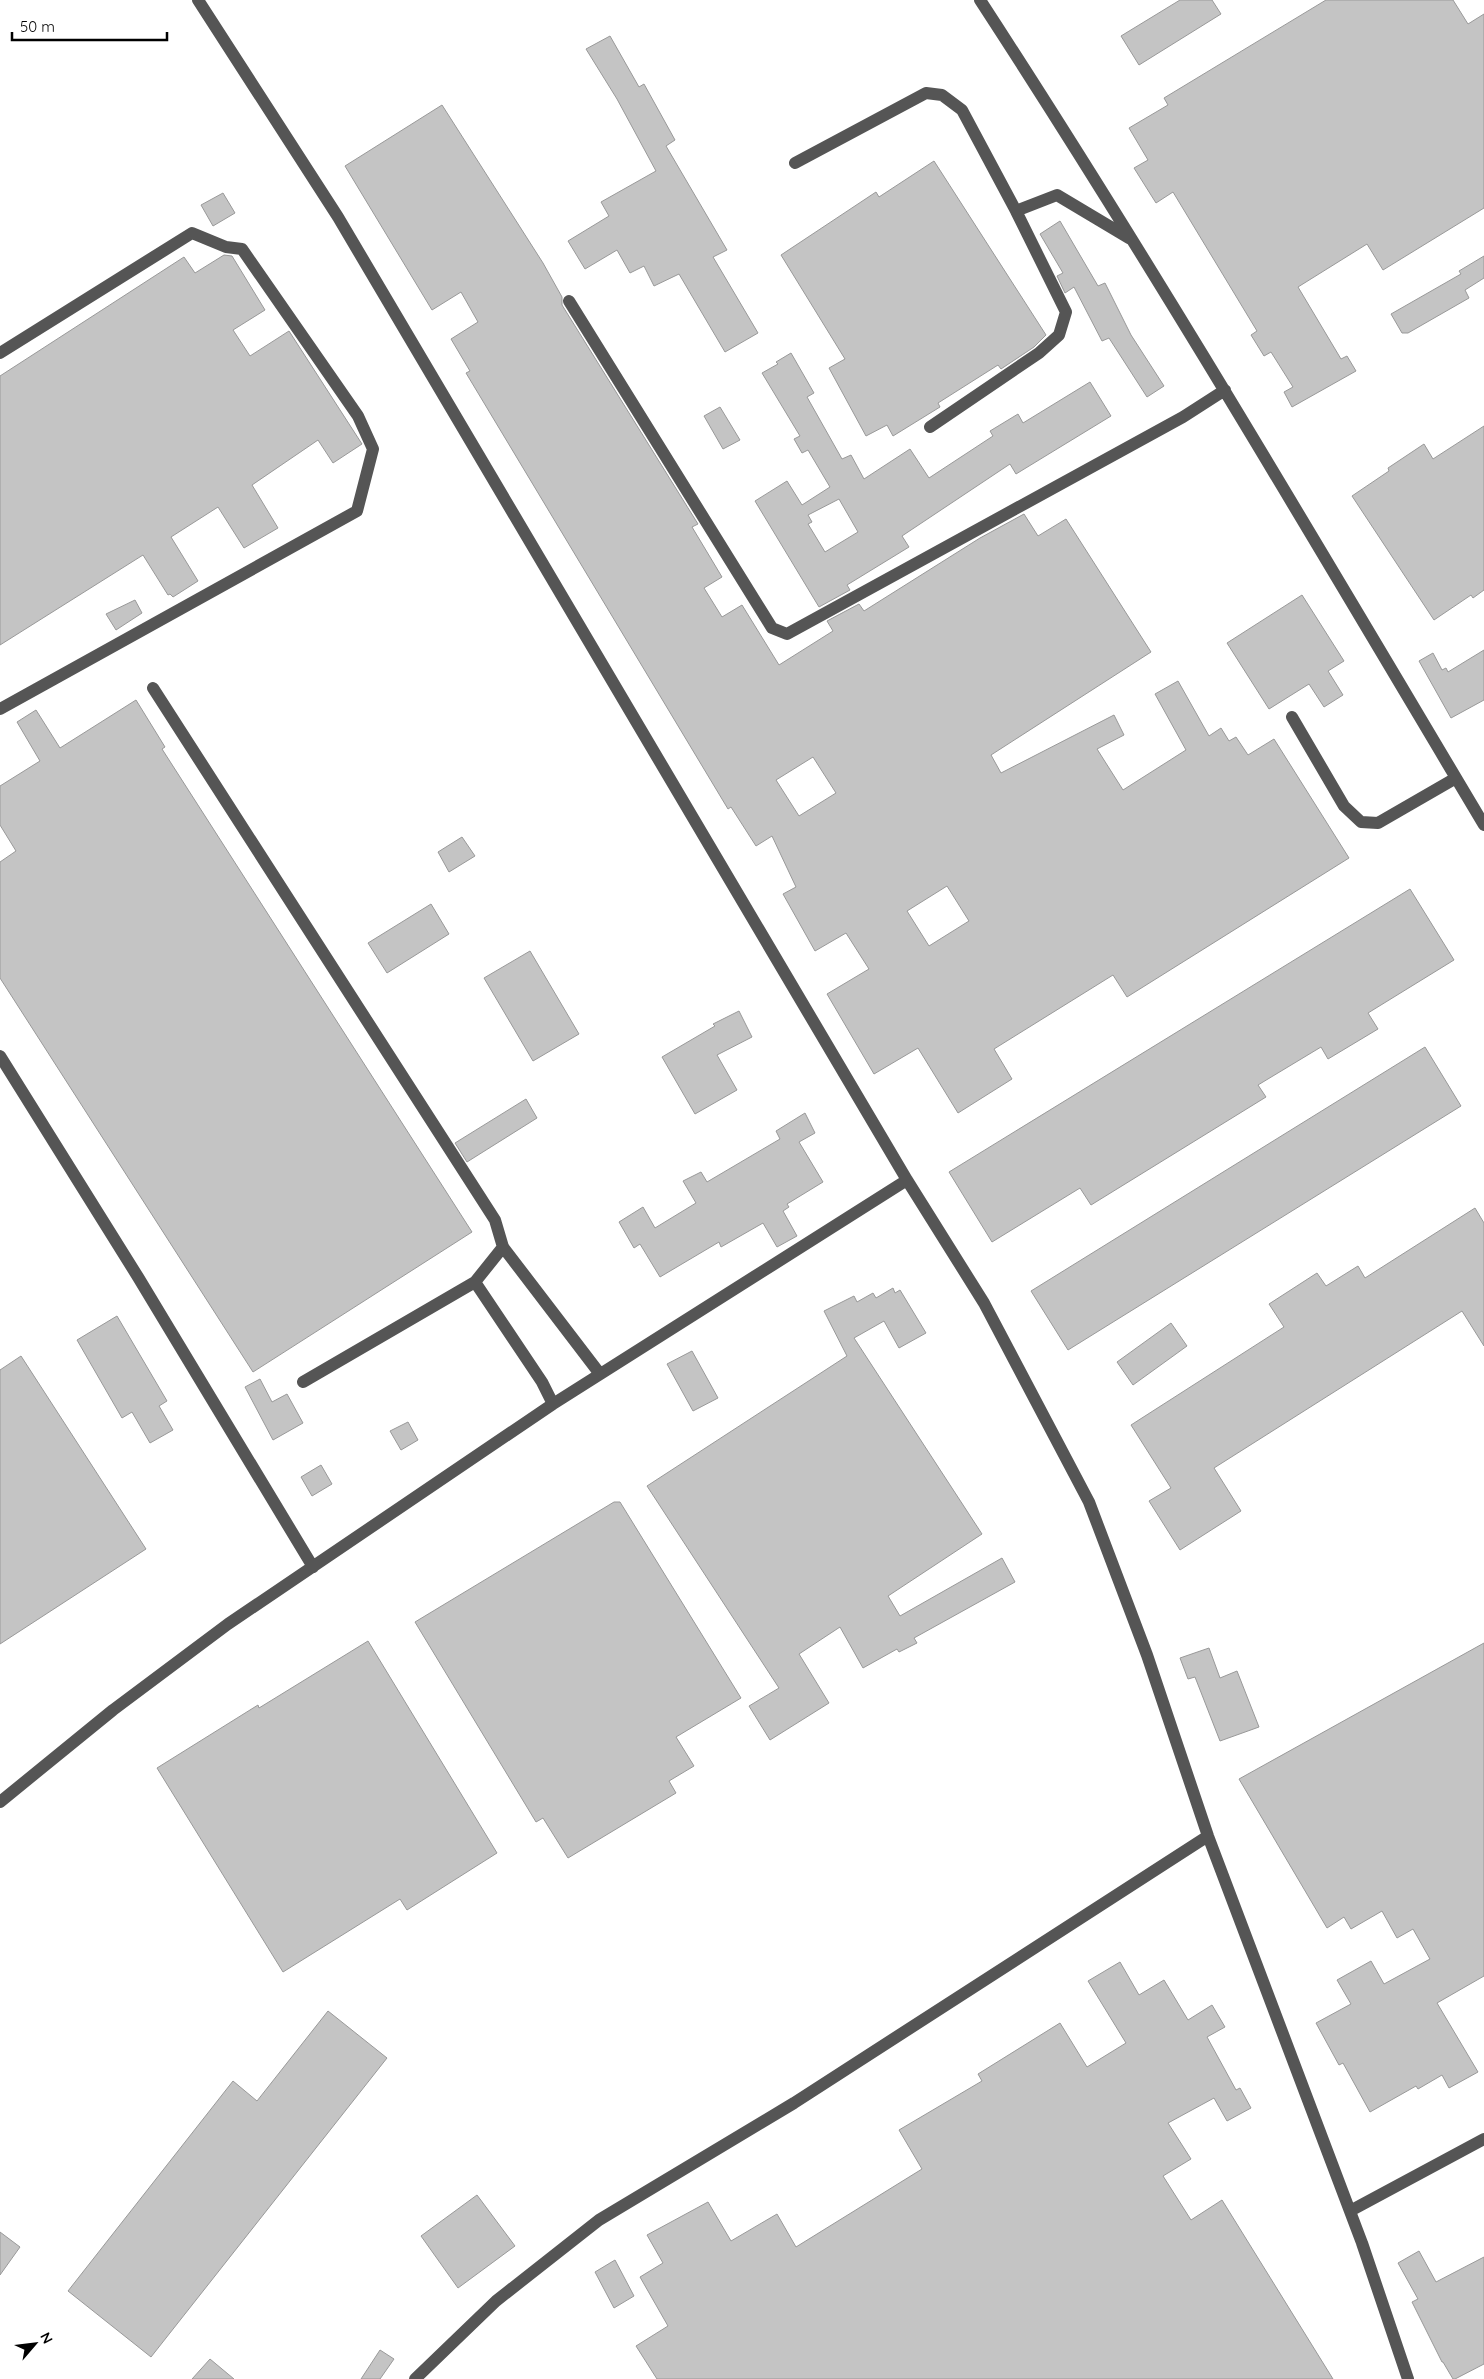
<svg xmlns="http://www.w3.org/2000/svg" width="1484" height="2379" font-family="Quicksand,sans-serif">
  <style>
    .building { fill: #c4c4c4; stroke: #999; fill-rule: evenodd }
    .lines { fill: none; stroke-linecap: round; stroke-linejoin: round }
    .minor { stroke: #555; stroke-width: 12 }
  </style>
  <rect width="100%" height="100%" fill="#fff"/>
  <path class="building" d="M 1180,0 L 1212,0 L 1221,14 L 1139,65 L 1121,36 Z
    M 1326,0 L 1453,0 L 1468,24 L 1484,14 L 1484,208 L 1383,270 L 1367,244 L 1298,287 L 1341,359 L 1347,356 L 1356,371 L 1292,407 L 1284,392 L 1293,387 L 1271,352 L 1264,356 L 1251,335 L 1257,331 L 1173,192 L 1156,203 L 1134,168 L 1148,160 L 1129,128 L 1168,105 L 1164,98 Z
    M 610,36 L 639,87 L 644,84 L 675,140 L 666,146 L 727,250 L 713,257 L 758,333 L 725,352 L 679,274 L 654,286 L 644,266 L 630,273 L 617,250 L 585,269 L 568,241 L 609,216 L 601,202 L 656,171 L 617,99 L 586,49 Z
    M 442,105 L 543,263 L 562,297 L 562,305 L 698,524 L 692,527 L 722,577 L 704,588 L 722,617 L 742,605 L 779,665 L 833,631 L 827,621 L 859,604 L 864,611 L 980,538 L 1024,514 L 1038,536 L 1066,519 L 1151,652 L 991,755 L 1001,773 L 1114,715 L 1124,735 L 1097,749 L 1123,790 L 1186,750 L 1155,694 L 1178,681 L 1209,736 L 1221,728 L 1229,741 L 1236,737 L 1248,755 L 1274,739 L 1349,858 L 1127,997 L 1113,975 L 994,1049 L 1012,1079 L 958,1113 L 918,1048 L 874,1074 L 827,994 L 869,969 L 846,933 L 815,951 L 783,894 L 796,887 L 772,836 L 756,846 L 731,807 L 728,809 L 466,373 L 470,371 L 451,339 L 478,322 L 461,292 L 432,310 L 345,166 ZM 813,757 L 836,793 L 799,816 L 776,780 ZM 947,886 L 969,921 L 929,946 L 907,911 Z
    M 934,161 L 1046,335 L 1034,347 L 1001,369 L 998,365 L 938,403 L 940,407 L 893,436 L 887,425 L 866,436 L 829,368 L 845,359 L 781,255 L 876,192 L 879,197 Z
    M 223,193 L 235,213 L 213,226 L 201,205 Z
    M 1060,221 L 1098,286 L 1105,283 L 1131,335 L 1164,386 L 1147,397 L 1109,338 L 1102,341 L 1074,287 L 1065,293 L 1057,276 L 1063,273 L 1040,234 Z
    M 224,255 L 232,256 L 265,310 L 233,330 L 250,356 L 289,331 L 362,444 L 333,463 L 318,440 L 252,485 L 278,528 L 244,548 L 218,507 L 171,537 L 198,581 L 173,597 L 170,594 L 168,595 L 143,555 L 0,645 L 0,376 L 184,257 L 195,273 Z
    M 1484,256 L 1484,278 L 1465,290 L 1469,298 L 1408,333 L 1402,333 L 1391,314 L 1461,274 L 1459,271 Z
    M 791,353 L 814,393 L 807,397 L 842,459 L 851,455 L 864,479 L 910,449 L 929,478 L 993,436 L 990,431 L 1018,414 L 1023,423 L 1090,382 L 1111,416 L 1016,474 L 1010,464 L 902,536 L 909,547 L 847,585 L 850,590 L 819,607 L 755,501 L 787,481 L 802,505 L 830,487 L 808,450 L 802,453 L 794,439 L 800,436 L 762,373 L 778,364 L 776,362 ZM 839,499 L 858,532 L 825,552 L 808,524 L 812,522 L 808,515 Z
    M 720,407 L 740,440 L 723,449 L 704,416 Z
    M 1484,426 L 1484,590 L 1473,598 L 1471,595 L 1434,620 L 1352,496 L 1389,471 L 1388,468 L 1424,444 L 1433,459 Z
    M 1302,595 L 1344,661 L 1328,671 L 1343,695 L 1324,707 L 1309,684 L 1269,709 L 1227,643 Z
    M 135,600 L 142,613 L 116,630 L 106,614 Z
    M 1484,650 L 1484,700 L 1451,718 L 1419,661 L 1433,653 L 1442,670 L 1446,668 L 1448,672 Z
    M 136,700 L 165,747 L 162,749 L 472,1232 L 253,1372 L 0,978 L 0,862 L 16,851 L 0,825 L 0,786 L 40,761 L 17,722 L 36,710 L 60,748 Z
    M 462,837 L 475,856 L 449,872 L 438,852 Z
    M 1410,889 L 1454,960 L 1368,1013 L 1378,1029 L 1328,1059 L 1321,1047 L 1258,1085 L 1266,1097 L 1091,1205 L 1080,1188 L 992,1242 L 949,1172 Z
    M 431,904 L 449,934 L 387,973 L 368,943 Z
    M 530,951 L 579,1034 L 533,1061 L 484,978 Z
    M 739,1011 L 752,1037 L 717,1055 L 737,1090 L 695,1114 L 662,1057 L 715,1026 L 713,1024 Z
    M 1425,1047 L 1461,1106 L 1068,1350 L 1031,1291 Z
    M 526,1099 L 537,1118 L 467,1162 L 455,1143 Z
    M 805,1113 L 815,1133 L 799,1142 L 823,1182 L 787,1204 L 789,1207 L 783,1211 L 797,1236 L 777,1247 L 763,1223 L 721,1247 L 719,1242 L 660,1277 L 640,1244 L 634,1248 L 619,1222 L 643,1207 L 655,1228 L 696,1203 L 683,1181 L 701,1172 L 707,1182 L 780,1139 L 776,1131 Z
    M 1475,1208 L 1484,1223 L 1484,1346 L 1462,1311 L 1214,1468 L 1241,1511 L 1180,1550 L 1149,1501 L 1171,1488 L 1131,1425 L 1284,1327 L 1269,1304 L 1317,1273 L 1326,1286 L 1358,1266 L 1365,1278 Z
    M 893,1288 L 895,1293 L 900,1290 L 926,1333 L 899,1348 L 884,1321 L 854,1338 L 982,1534 L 888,1596 L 900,1616 L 1002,1558 L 1015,1582 L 914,1638 L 917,1643 L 899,1652 L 897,1649 L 863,1668 L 840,1627 L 799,1654 L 829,1703 L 770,1740 L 749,1706 L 779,1688 L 647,1486 L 847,1356 L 824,1311 L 854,1296 L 857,1302 L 873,1293 L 876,1298 Z
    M 117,1316 L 167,1401 L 159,1406 L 173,1430 L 150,1443 L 132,1412 L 122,1418 L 77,1340 Z
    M 1171,1323 L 1187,1346 L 1133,1385 L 1117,1362 Z
    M 692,1351 L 718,1398 L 693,1411 L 667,1364 Z
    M 21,1356 L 146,1549 L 0,1644 L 0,1370 Z
    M 260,1379 L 272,1402 L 287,1394 L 303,1423 L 273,1440 L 245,1387 Z
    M 408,1422 L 418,1440 L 401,1450 L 390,1431 Z
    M 321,1465 L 332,1484 L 312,1496 L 301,1477 Z
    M 614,1502 L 620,1502 L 741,1698 L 676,1737 L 694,1766 L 669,1781 L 676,1793 L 568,1858 L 543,1818 L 536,1822 L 415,1622 Z
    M 368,1641 L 497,1853 L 407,1910 L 400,1899 L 283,1972 L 157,1768 L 258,1705 L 259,1708 Z
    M 1484,1643 L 1484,1976 L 1437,2003 L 1478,2072 L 1449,2088 L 1442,2075 L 1418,2089 L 1416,2086 L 1370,2112 L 1343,2063 L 1339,2065 L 1316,2023 L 1351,2004 L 1337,1980 L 1371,1961 L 1384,1984 L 1430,1959 L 1413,1929 L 1397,1938 L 1382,1911 L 1351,1929 L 1344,1917 L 1327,1928 L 1239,1779 Z
    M 1209,1648 L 1220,1678 L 1237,1671 L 1259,1727 L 1220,1741 L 1195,1677 L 1188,1679 L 1180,1658 Z
    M 1120,1962 L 1139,1995 L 1164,1980 L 1188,2020 L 1212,2005 L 1225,2027 L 1207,2037 L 1236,2090 L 1240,2088 L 1251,2108 L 1227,2121 L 1214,2098 L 1168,2123 L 1191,2159 L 1163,2176 L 1191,2220 L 1222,2200 L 1333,2379 L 657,2379 L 636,2346 L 668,2326 L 640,2277 L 663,2263 L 647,2235 L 708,2202 L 731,2241 L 777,2214 L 796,2247 L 922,2169 L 899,2130 L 982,2081 L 978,2074 L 1060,2023 L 1087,2067 L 1126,2043 L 1088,1981 Z
    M 328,2011 L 387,2058 L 151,2357 L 68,2291 L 233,2081 L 257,2101 Z
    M 477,2195 L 515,2246 L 458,2288 L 421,2236 Z
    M 0,2232 L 20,2247 L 0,2275 Z
    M 1419,2251 L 1436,2282 L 1484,2257 L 1484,2364 L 1455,2379 L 1453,2379 L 1443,2362 L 1442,2362 L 1412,2302 L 1418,2299 L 1398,2263 Z
    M 615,2260 L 634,2296 L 614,2308 L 595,2272 Z
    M 380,2350 L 394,2359 L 380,2379 L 361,2379 Z
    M 210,2359 L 234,2379 L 192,2379 Z"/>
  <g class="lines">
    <path class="minor" d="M 198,0 L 338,217 L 907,1180 L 984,1303 L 1089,1502 L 1147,1655 L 1208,1836 L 1362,2243 L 1408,2379
      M 980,0 C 1156,270 1319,548 1484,825
      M 795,163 L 926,93 L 942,95 L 962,110 L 1016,211 L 1066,312 L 1059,335 L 1039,353 L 930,427
      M 1016,211 L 1057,195 L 1129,238
      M 569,301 L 772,628 L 787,634 L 1183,417 L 1225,390
      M 0,353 L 192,233 L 226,247 L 242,249 L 358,416 L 373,449 L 357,511 L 0,709
      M 153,688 L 495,1220 L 503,1247 L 475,1282 L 542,1382 L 553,1404
      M 1292,717 L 1344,806 L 1361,822 L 1378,823 L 1456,778
      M 0,1056 L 138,1277 L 313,1567
      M 503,1247 L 600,1374
      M 303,1382 L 475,1282
      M 0,1802 L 113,1710 L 228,1624 L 553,1404 L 907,1180
      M 1350,2211 L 1484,2139
      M 415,2379 L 496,2301 L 599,2220 L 794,2103 L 1208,1836"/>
  </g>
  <g transform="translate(35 2344) rotate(62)" stroke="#ffffff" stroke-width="4" paint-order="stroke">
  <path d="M0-4L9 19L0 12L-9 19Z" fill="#000000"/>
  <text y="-8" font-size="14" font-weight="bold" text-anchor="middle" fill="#000000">N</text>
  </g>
  <path d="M12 32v8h155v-8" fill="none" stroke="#000000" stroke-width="2.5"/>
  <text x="20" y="32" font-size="15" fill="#000000" stroke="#ffffff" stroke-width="4" paint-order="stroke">50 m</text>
</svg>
